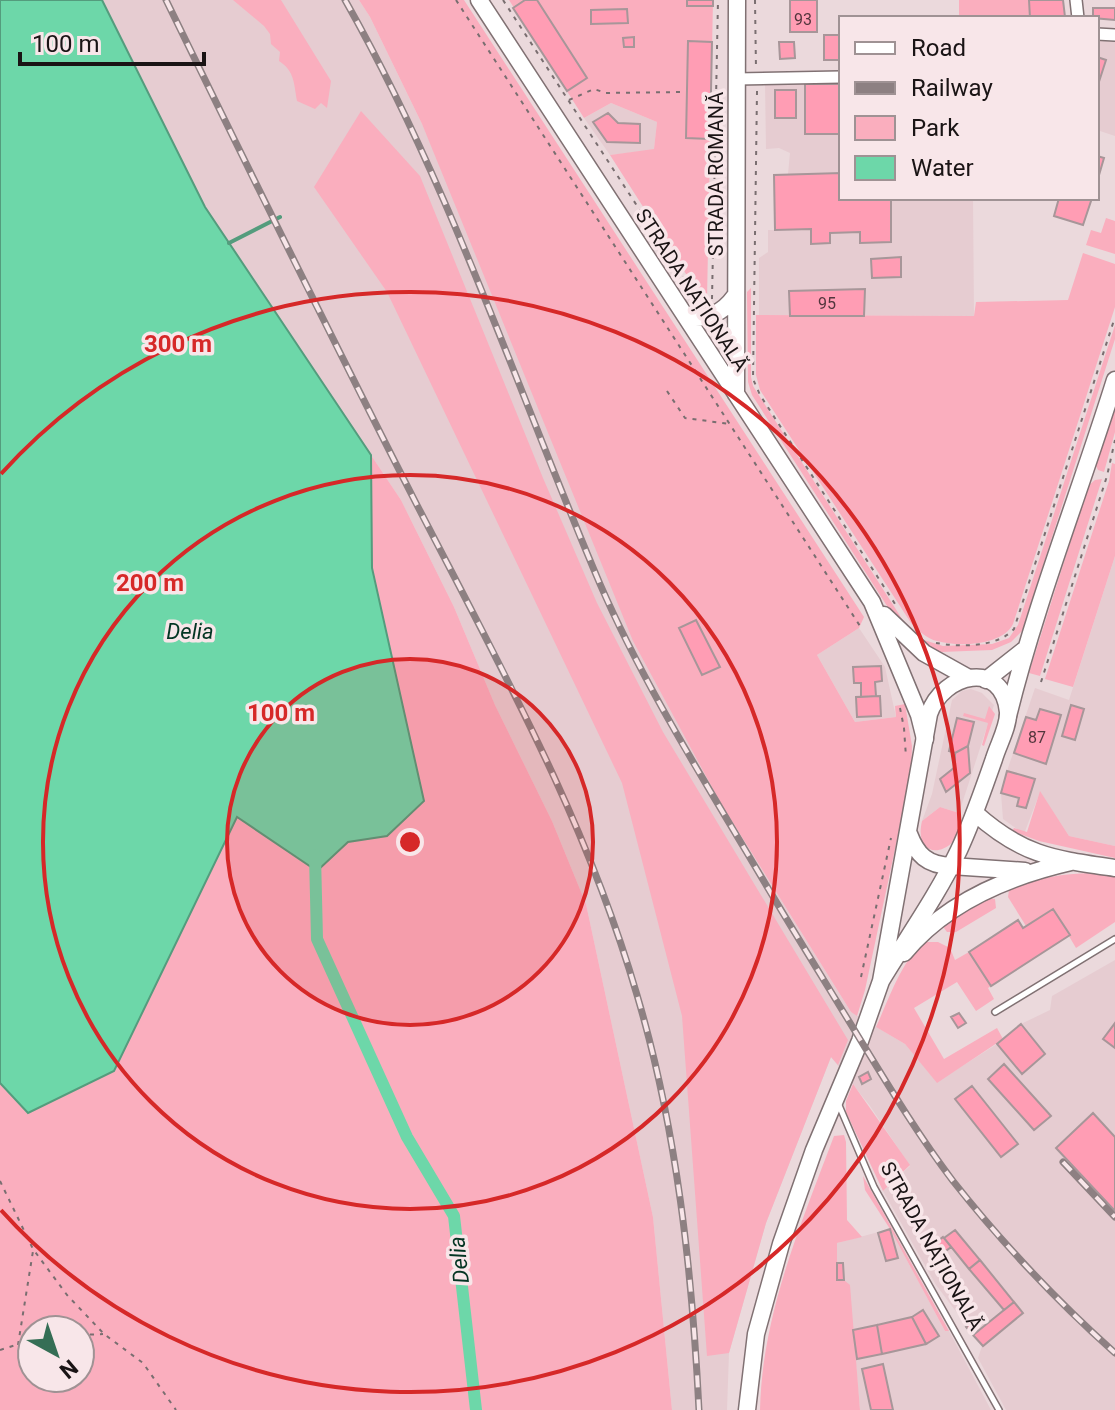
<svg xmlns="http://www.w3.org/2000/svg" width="1115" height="1410" font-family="Roboto,sans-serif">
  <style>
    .built { fill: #e6ccd1 }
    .green { fill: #faaebe; fill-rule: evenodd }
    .water { fill: #6dd7a9; stroke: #549c7d; stroke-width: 2 }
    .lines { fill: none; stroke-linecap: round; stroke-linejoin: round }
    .stream { stroke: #549c7d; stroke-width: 4 }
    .canal { stroke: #6dd7a9; stroke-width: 12 }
    .building { fill: #ff9db4; stroke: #a79699; stroke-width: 2 }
    .lane-casing { stroke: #807173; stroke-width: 8 }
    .street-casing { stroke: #807173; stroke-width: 14 }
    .secondary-casing { stroke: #807173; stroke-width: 19 }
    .primary-casing { stroke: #807173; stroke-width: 19 }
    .path { stroke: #796e70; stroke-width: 2; stroke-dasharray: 4 6; stroke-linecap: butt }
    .lane { stroke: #fff; stroke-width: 5 }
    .street { stroke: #fff; stroke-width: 11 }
    .secondary { stroke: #fff; stroke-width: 16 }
    .primary { stroke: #fff; stroke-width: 16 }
    .rail-casing { stroke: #8d8082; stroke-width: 7 }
    .rail { stroke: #f8e6e9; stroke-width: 4; stroke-dasharray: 12; stroke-linecap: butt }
    .ring { fill: none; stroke: #d62828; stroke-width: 4 }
    .labels { text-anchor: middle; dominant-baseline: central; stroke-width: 7; stroke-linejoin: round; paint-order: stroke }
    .number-label { font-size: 16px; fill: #53363d }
    .street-label { font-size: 20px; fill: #1a1415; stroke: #f8e6e9 }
    .water-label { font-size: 22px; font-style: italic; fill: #033523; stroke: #f8e6e9 }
    .centre { fill: #d62828; stroke: #f8e6e9; stroke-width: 4 }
    .ring-label { font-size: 24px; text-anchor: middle; font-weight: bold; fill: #d62828; stroke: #f8e6e9; stroke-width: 7; stroke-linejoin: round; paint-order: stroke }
  </style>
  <rect width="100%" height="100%" fill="#ebd9dc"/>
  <path class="built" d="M 102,0 L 359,0 L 370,17 L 422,124 L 720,802 L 851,1012 L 905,1044 L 937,1082 L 997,1044 L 1021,1024 L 1050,1010 L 1052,996 L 1115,960 L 1115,1410 L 1006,1410 L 978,1358 L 982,1346 L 936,1285 L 883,1191 L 910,1166 L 870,1106 L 831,1057 L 766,1223 L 729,1353 L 727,1410 L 672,1410 L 653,1217 L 586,904 L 552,821 L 495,705 L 454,607 L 401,500 L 205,207 Z
    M 1097,40 L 1115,41 L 1115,136 L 1097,130 Z
    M 765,83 L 841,84 L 841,198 L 973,198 L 974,316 L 759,315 L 759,258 L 768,252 L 768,230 L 775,230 L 774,175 L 788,174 L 790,153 L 779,148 L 766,149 Z
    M 611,103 L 657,122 L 654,150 L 610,155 L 584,118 Z
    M 1115,556 L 1115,846 L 1069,836 L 1040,792 L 1024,834 L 1003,819 L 1001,793 L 1007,771 L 1035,688 L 1069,700 Z
    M 859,628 L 885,667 L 896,717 L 855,722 L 817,655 Z
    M 971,689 L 982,693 L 994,705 L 959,813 L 940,807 L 922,821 L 932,794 L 952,700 L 962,691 Z
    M 890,1229 L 945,1331 L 949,1331 L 991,1410 L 860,1410 L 853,1330 L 837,1280 L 837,1243 Z"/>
  <path class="green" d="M 102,0 L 205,207 L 401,500 L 454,607 L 495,705 L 552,821 L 586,904 L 653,1217 L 672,1410 L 0,1410 L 0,529 ZM 32,1330 L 80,1330 L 80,1378 L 32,1378 Z
    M 233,0 L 281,0 L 331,81 L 327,108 L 321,103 L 315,109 L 297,101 C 294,85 295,71 279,61 L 280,52 L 271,44 L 270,34 L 264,26 Z
    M 359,0 L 464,0 L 864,617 L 859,628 L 817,655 L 855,722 L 896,717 L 895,706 L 905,704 L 912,746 L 911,774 L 865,990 L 857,1016 L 851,1012 L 720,802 L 633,641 L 422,124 L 370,17 Z
    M 509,0 L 713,0 L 707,299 L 702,299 L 610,155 L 654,149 L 657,122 L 611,103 L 584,118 Z
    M 959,0 L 1029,0 L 1030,18 L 959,18 Z
    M 361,111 L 420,176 L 543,478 L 597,603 L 663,732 L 848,1040 L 838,1065 L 831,1057 L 766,1223 L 729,1353 L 707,1356 L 682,1016 L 622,783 L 387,292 L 314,187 Z
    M 1106,218 L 1115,221 L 1115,254 L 1086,245 L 1091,230 L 1101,233 Z
    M 1083,253 L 1115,264 L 1115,307 L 1013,624 C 1002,646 958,647 937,641 C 927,639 918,630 911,623 L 760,390 L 756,375 L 756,315 L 974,316 L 976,302 L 1068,300 Z
    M 751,288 L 751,377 L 753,386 L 904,622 L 924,640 L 943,646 L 992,644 L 1009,638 L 1018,625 L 1115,325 L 1115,339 L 1022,631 L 1011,642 L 992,650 L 941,652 L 931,650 L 896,620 L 752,395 L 748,382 L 747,292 Z
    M 1115,403 L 1115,432 L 1104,472 L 1098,470 L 1095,464 Z
    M 1112,463 L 1115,464 L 1115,556 L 1073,687 L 1045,679 L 1109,481 Z
    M 1102,479 L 1040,676 L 1029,673 L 1088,486 L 1095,480 Z
    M 989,706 L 995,714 L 984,746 L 982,745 L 988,723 L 963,716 L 964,713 L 985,719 Z
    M 1040,791 L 1069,836 L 1115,846 L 1115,858 L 1039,841 L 1012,831 L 1014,828 L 1027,832 Z
    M 940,807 L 959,813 C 969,852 911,869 922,821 Z
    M 1091,873 L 1115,876 L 1115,922 L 1076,948 L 1053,909 L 1026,926 L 1008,897 L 1009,890 C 1038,878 1059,874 1091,873 Z
    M 989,898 L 995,899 L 996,908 L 956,932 L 947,932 L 944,928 L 945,923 Z
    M 926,942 L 938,942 L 950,948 L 955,960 L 969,952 L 991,986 L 988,988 L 994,999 L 976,1011 L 957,982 L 914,1008 L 944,1059 L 997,1028 L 1003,1039 L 937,1083 L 905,1044 L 876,1027 C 887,1004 903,955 926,942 Z
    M 853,1084 L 910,1165 L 883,1191 L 846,1112 L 846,1101 Z
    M 844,1135 L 846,1142 L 847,1220 L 862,1237 L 837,1243 L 837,1280 L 844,1280 L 850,1285 L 860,1410 L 760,1410 C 762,1314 801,1224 834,1136 Z
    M 863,1176 L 949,1331 L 945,1331 L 890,1229 L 865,1190 Z"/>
  <path class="water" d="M 0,0 L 102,0 L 205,207 L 371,455 L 372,568 L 424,801 L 387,836 L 348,842 L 317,871 L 237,817 L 114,1071 L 28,1113 L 0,1083 Z"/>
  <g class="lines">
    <path class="stream" d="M 229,243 L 280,217"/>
    <path class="canal" d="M 315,855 L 317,939 L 407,1137 L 454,1216 L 476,1410"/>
  </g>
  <path class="building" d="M 525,0 L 537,0 L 587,78 L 567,91 L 513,8 Z
    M 687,0 L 713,0 L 713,6 L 687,6 Z
    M 790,0 L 817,0 L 817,32 L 790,32 Z
    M 1029,0 L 1063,0 L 1065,17 L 1030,18 Z
    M 1093,8 L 1115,8 L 1115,20 L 1093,18 Z
    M 627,9 L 628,23 L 591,24 L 591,10 Z
    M 824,35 L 841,35 L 841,60 L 824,60 Z
    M 634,37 L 634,47 L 624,47 L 623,38 Z
    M 688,41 L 712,42 L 710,139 L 686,138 Z
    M 779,42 L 794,42 L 795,58 L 780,59 Z
    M 1097,57 L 1106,60 L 1097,88 Z
    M 805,84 L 841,84 L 841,134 L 805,134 Z
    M 775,90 L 796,90 L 796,118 L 775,118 Z
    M 608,113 L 618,123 L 640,124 L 640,143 L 607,142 L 593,122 Z
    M 1097,156 L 1104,158 L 1097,182 Z
    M 841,173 L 841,198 L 891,198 L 891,242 L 860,243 L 860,232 L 830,233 L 830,243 L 811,244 L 811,229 L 775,230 L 774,175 Z
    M 1059,198 L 1092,198 L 1083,225 L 1054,216 Z
    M 901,257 L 901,277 L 872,278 L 871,259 Z
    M 865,289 L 864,316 L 790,316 L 789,291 Z
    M 696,620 L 720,667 L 702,675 L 679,628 Z
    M 881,666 L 882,681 L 875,682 L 876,696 L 861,697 L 861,683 L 854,683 L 853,667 Z
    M 880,696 L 881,716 L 857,717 L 856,697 Z
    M 1071,705 L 1084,709 L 1075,740 L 1062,736 Z
    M 1040,709 L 1061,715 L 1046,764 L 1014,753 L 1026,717 L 1036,720 Z
    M 957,718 L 974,722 L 968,746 L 955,753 L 949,751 Z
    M 968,746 L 970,773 L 946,792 L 940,779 L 955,767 L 955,753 Z
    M 1007,771 L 1035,779 L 1026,808 L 1017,806 L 1019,798 L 1001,793 Z
    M 1053,909 L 1070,935 L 991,986 L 969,952 L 1018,920 L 1023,928 Z
    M 959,1013 L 966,1023 L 958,1028 L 951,1017 Z
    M 1115,1023 L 1115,1048 L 1103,1039 Z
    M 1021,1024 L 1045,1054 L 1022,1074 L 997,1044 Z
    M 1004,1064 L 1051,1116 L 1034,1130 L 988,1079 Z
    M 868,1072 L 871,1079 L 862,1084 L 859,1077 Z
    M 972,1086 L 1018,1144 L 1001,1157 L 955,1099 Z
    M 1093,1113 L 1115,1137 L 1115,1211 L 1056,1148 Z
    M 890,1229 L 898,1258 L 886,1261 L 878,1233 Z
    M 955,1230 L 980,1260 L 969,1269 L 944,1238 Z
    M 943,1237 L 951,1247 L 938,1257 L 930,1247 Z
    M 980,1260 L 1014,1302 L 1004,1310 L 969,1269 Z
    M 837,1263 L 843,1263 L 844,1280 L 837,1280 Z
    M 1014,1302 L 1023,1313 L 983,1346 L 973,1335 Z
    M 923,1310 L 939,1336 L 926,1344 L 912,1317 Z
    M 912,1317 L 926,1344 L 882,1354 L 877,1325 Z
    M 971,1323 L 978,1331 L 973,1335 L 966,1327 Z
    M 877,1325 L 882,1354 L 857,1359 L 853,1330 Z
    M 883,1364 L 893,1410 L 871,1410 L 862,1369 Z"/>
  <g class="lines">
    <g class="lane-casing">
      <path id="lane" d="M 995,1012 L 1115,939
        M 838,1103 L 874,1187 L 999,1410"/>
    </g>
    <g class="street-casing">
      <path id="street" d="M 1076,0 L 1078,18
        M 1097,34 L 1115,35
        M 736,79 L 841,77"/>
    </g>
    <g class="secondary-casing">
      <path id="secondary" d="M 479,0 L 872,602 L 919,715 L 925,739
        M 686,317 C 707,320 722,314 735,296
        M 736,394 L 737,0
        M 884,615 L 924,653 L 967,677
        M 986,680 L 1024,650
        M 1008,716 C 1036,602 1080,492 1115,380
        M 975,813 C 1023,856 1054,859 1115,868
        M 951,866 L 1025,871
        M 904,953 C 945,903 1010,876 1071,862"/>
    </g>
    <g class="primary-casing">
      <path id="primary" d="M 909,834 C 917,855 927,865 951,866
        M 747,1410 L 756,1334 L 781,1244 L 814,1150 L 860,1041 L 881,981 L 929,714 C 943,673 1003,659 1008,712 C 1009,726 998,745 994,759 C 983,790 973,820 959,850 C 937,896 907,938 881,981"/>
    </g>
    <path class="path" d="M 456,0 L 860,626
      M 503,0 L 701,304
      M 755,0 L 756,69
      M 757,91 L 753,379 L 760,395 L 897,607
      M 569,100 L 594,89 L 606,93 L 682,92
      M 712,299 L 718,0
      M 667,391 L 685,418 L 730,424
      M 936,643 C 959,647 997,648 1014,629 L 1115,317
      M 1041,682 L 1107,476 L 1115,440
      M 900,708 L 904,728 L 906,757
      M 861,977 L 891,838
      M 0,1181 L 33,1249 L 67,1295 L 104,1334 L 143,1363 L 176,1410
      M 80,1335 L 103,1334
      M 18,1345 L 33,1251
      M 0,1350 L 32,1340"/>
    <use href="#lane" class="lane"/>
    <use href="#street" class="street"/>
    <use href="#secondary" class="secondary"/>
    <use href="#primary" class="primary"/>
    <g class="rail-casing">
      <path id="rail" d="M 166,0 C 249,170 332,339 418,507 C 501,668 586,820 637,995 C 677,1130 692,1270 699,1410
        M 345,0 C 450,185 517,389 600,584 C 643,683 701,775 756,868 C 789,924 824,980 858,1036 C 888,1085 918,1135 953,1181 C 1002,1243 1056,1300 1115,1353
        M 1063,1162 L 1115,1217"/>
    </g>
    <use href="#rail" class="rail"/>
  </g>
  <circle cx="410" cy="842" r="183" fill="#d62828" fill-opacity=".12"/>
  <g class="ring">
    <circle cx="410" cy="842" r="183"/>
    <circle cx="410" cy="842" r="367"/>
    <path d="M1 474A550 550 0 1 1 1 1210"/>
  </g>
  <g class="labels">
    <g class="number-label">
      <text x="803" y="19">93</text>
      <text x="827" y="303">95</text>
      <text x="1037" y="737">87</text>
    </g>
    <g class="street-label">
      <text transform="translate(716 174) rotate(-90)">STRADA ROMANĂ</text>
      <text transform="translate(692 290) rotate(57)">STRADA NAȚIONALĂ</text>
      <text transform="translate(932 1246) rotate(61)">STRADA NAȚIONALĂ</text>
    </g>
    <g class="water-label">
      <text x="190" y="631">Delia</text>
      <text transform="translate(459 1260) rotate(-96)">Delia</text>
    </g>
  </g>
  <circle cx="410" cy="842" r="12" class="centre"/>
  <g class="ring-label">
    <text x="178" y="352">300 m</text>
    <text x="150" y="591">200 m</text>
    <text x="281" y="721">100 m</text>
  </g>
  <rect x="839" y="16" width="260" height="184" fill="#f8e6e9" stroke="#9f9294" stroke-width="2"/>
  <rect x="855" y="42" width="40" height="12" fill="#ffffff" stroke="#9f9294" stroke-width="2"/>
  <text x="911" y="56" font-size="24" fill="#1a1415">Road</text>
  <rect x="855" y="82" width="40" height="12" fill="#8d8082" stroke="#9f9294" stroke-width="2"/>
  <text x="911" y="96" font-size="24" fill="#1a1415">Railway</text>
  <rect x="855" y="116" width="40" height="24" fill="#faaebe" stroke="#9f9294" stroke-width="2"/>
  <text x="911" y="136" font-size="24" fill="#1a1415">Park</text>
  <rect x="855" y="156" width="40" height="24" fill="#6dd7a9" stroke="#9f9294" stroke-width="2"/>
  <text x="911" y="176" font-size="24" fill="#1a1415">Water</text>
  <g transform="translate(56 1354) rotate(140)"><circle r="38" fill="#f8e6e9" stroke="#9f9294" stroke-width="2"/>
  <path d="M0-6L14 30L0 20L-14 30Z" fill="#356e55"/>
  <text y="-12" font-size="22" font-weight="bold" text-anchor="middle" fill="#1a1415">N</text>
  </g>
  <path d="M20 52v12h184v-12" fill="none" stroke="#1a1415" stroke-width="4"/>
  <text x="32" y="52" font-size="24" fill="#1a1415" stroke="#f8e6e9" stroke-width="6" paint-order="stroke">100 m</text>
</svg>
